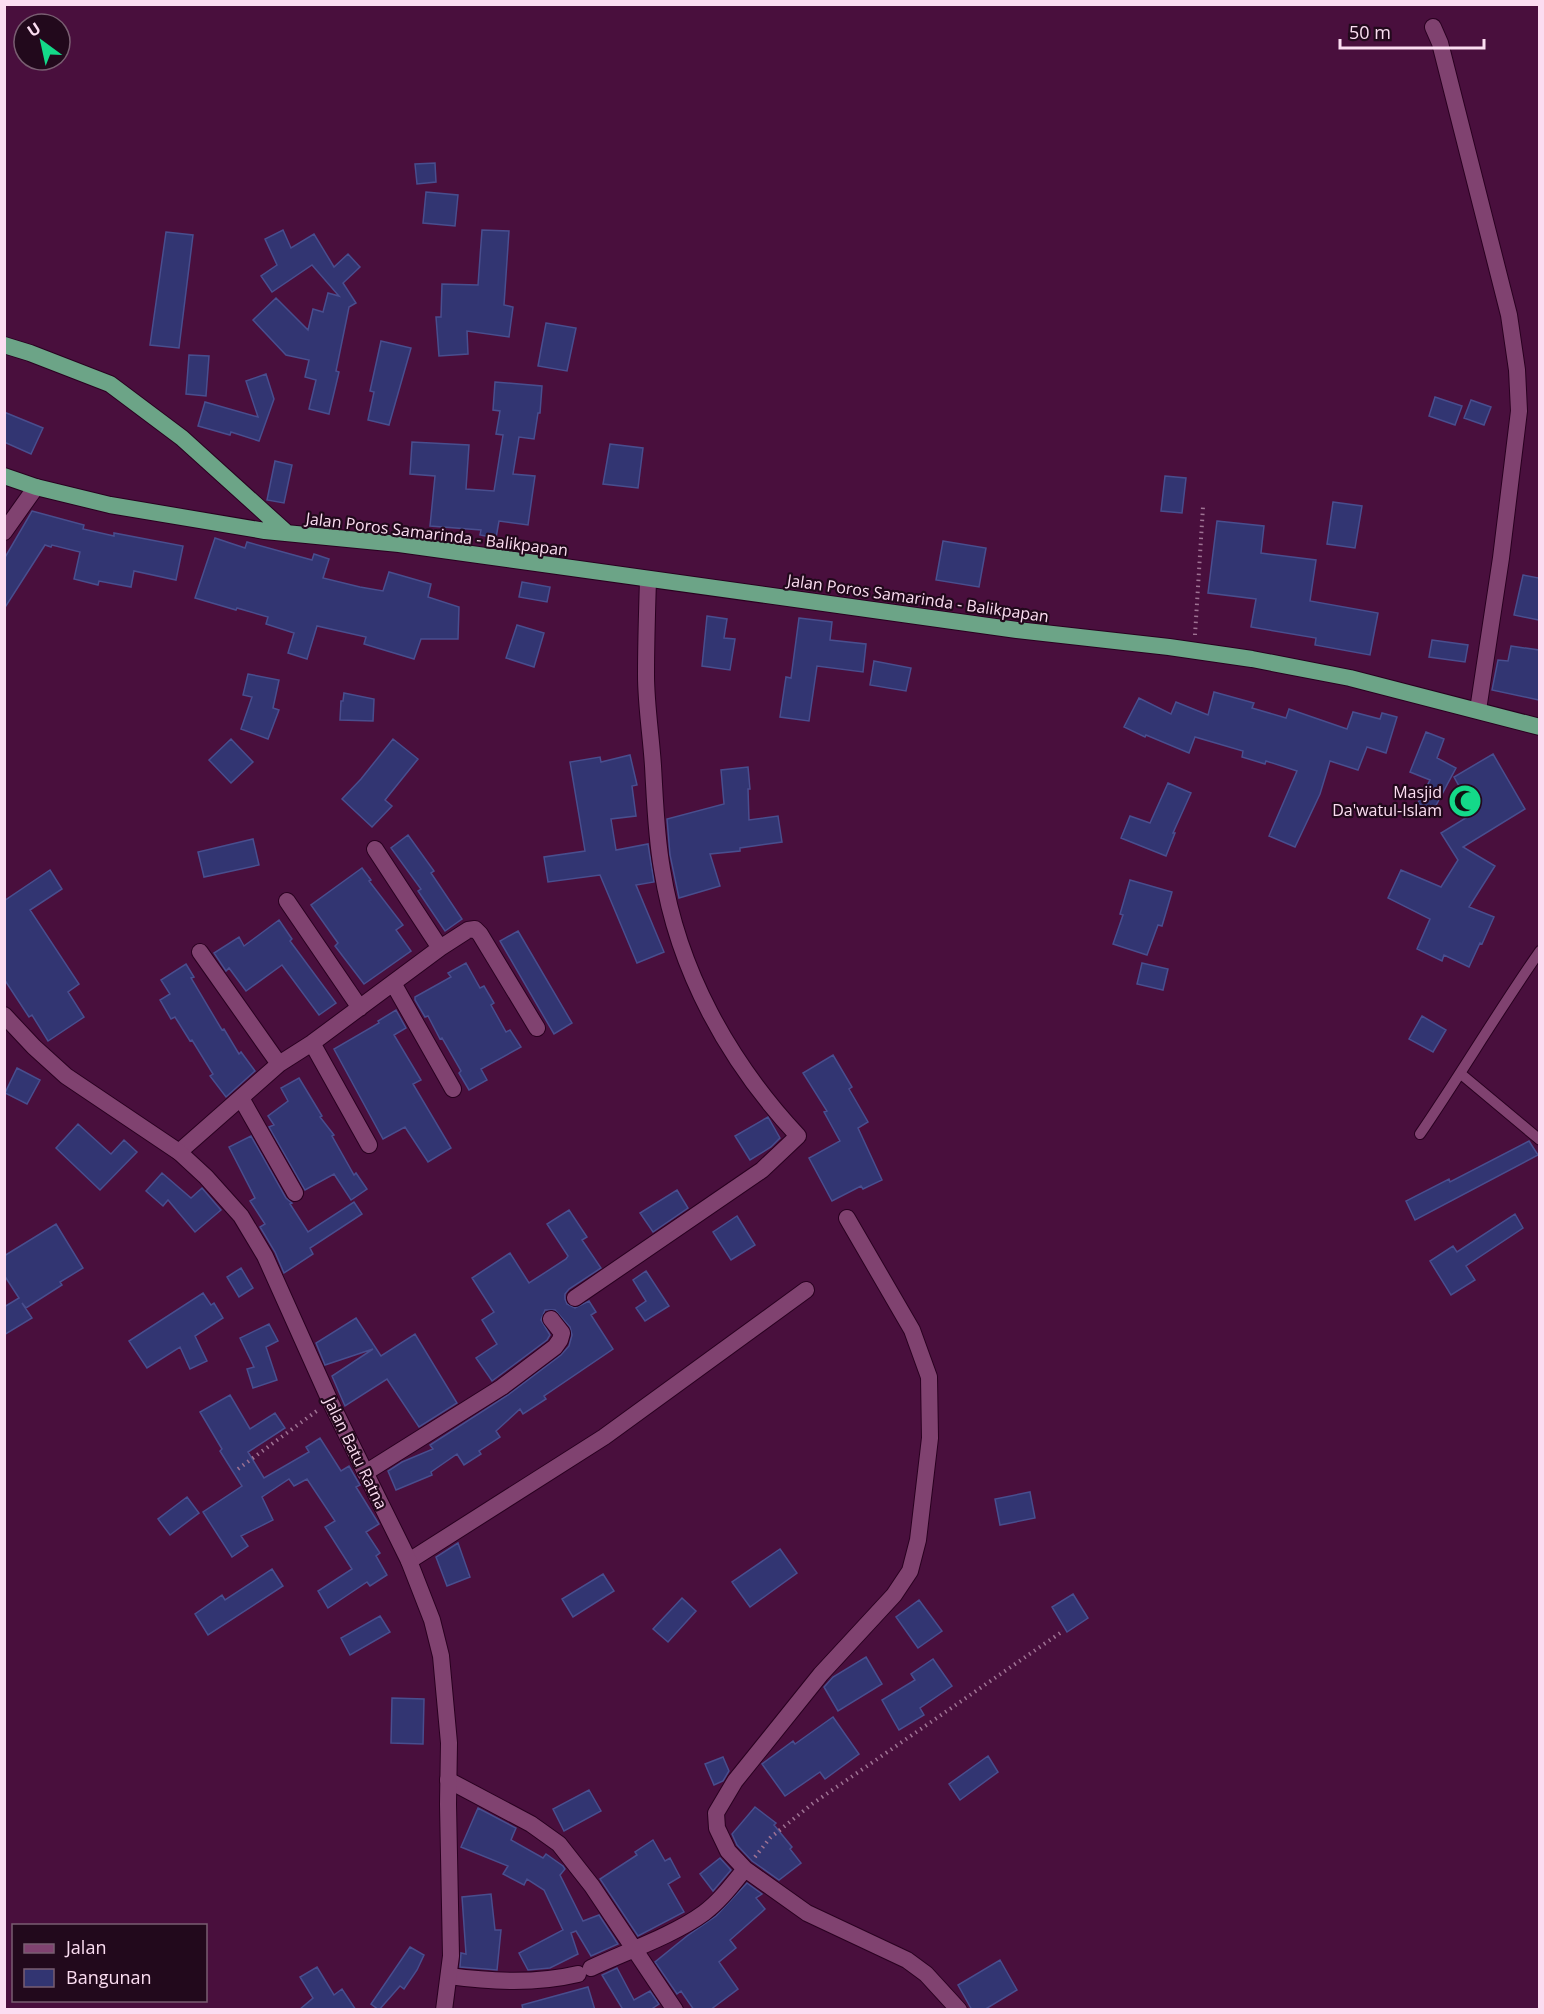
<svg xmlns="http://www.w3.org/2000/svg" width="1544" height="2014" font-family="'Open Sans',sans-serif">
  <style>
    .building { fill: #323572; stroke: #494e8e; stroke-width: 1.5 }
    .lines { fill: none; stroke-linecap: round; stroke-linejoin: round }
    .service-casing { stroke: #290020; stroke-width: 12 }
    .minor-casing { stroke: #290020; stroke-width: 18 }
    .tertiary-casing { stroke: #290020; stroke-width: 18 }
    .trunk-casing { stroke: #290020; stroke-width: 18 }
    .path { stroke: #9f7394; stroke-width: 4; stroke-dasharray: 1.5 4.5; stroke-linecap: butt }
    .service { stroke: #804270; stroke-width: 10 }
    .minor { stroke: #804270; stroke-width: 16 }
    .tertiary { stroke: #804270; stroke-width: 16 }
    .trunk { stroke: #6ca487; stroke-width: 16 }
    .labels { text-anchor: middle; dominant-baseline: central; stroke-width: 4.5; stroke-linejoin: round; paint-order: stroke }
    .street-label { font-size: 16px; fill: #fbddf1; stroke: #22091c }
    .poi-label { font-size: 16px; fill: #fbddf1; stroke: #22091c; text-anchor: end }
  </style>
  <rect width="100%" height="100%" fill="#490f3d"/>
  <path class="building" d="M 435,163 L 436,182 L 417,184 L 415,164 Z
    M 426,192 L 458,195 L 455,226 L 423,223 Z
    M 283,230 L 291,248 L 314,234 L 334,267 L 348,254 L 360,267 L 343,283 L 356,303 L 349,307 L 347,317 L 336,371 L 339,372 L 329,414 L 309,409 L 316,380 L 305,377 L 309,360 L 286,355 L 253,320 L 276,298 L 308,330 L 313,309 L 323,312 L 328,293 L 339,296 L 312,265 L 272,292 L 261,276 L 277,265 L 265,239 Z
    M 482,230 L 509,231 L 504,305 L 513,307 L 509,337 L 467,331 L 468,354 L 439,356 L 436,317 L 441,317 L 442,284 L 478,285 Z
    M 166,232 L 193,235 L 179,348 L 150,345 Z
    M 546,323 L 576,328 L 567,371 L 538,366 Z
    M 381,341 L 411,348 L 389,425 L 368,420 L 374,392 L 370,391 Z
    M 189,355 L 209,356 L 206,396 L 186,394 Z
    M 266,374 L 274,399 L 259,441 L 231,432 L 230,435 L 198,426 L 205,402 L 258,417 L 246,381 Z
    M 495,382 L 542,386 L 540,413 L 538,413 L 534,439 L 519,437 L 513,474 L 535,476 L 528,525 L 499,521 L 496,538 L 480,535 L 481,530 L 430,526 L 435,476 L 410,474 L 412,442 L 469,445 L 466,489 L 494,491 L 503,435 L 496,434 L 500,411 L 493,410 Z
    M 1435,397 L 1462,406 L 1455,425 L 1429,416 Z
    M 1471,400 L 1491,407 L 1484,425 L 1464,418 Z
    M 4,412 L 43,428 L 31,454 L 4,442 Z
    M 610,444 L 643,448 L 638,488 L 603,484 Z
    M 275,461 L 292,465 L 284,503 L 267,500 Z
    M 1165,476 L 1186,478 L 1182,513 L 1161,511 Z
    M 1333,502 L 1362,506 L 1355,548 L 1327,544 Z
    M 32,511 L 84,525 L 83,529 L 114,536 L 114,533 L 183,546 L 176,580 L 134,571 L 131,587 L 99,581 L 98,585 L 74,579 L 80,552 L 52,545 L 51,547 L 45,545 L 4,609 L 4,559 Z
    M 1217,521 L 1264,526 L 1261,553 L 1316,560 L 1310,601 L 1378,613 L 1370,655 L 1315,645 L 1316,638 L 1251,627 L 1256,599 L 1208,593 Z
    M 215,538 L 245,548 L 247,542 L 312,560 L 314,554 L 329,559 L 323,578 L 360,587 L 383,591 L 389,572 L 431,584 L 428,597 L 459,607 L 458,639 L 421,639 L 414,659 L 364,644 L 366,637 L 317,626 L 307,659 L 288,653 L 294,633 L 266,624 L 268,617 L 237,608 L 236,610 L 195,598 Z
    M 943,541 L 986,548 L 979,587 L 936,580 Z
    M 1523,575 L 1539,578 L 1539,620 L 1514,615 Z
    M 522,582 L 550,587 L 547,602 L 519,597 Z
    M 707,616 L 727,619 L 724,638 L 735,639 L 730,670 L 702,666 Z
    M 799,618 L 832,622 L 830,640 L 866,644 L 863,672 L 817,666 L 809,721 L 780,717 L 786,677 L 791,678 Z
    M 517,625 L 544,633 L 534,667 L 506,658 Z
    M 1432,640 L 1468,645 L 1465,662 L 1429,657 Z
    M 1511,646 L 1539,650 L 1539,700 L 1492,690 L 1498,660 L 1508,661 Z
    M 874,661 L 911,668 L 906,691 L 870,685 Z
    M 248,674 L 279,680 L 273,708 L 279,710 L 268,739 L 241,729 L 252,697 L 243,695 Z
    M 1214,692 L 1254,703 L 1252,708 L 1286,718 L 1289,709 L 1347,729 L 1353,712 L 1380,719 L 1382,713 L 1397,717 L 1386,753 L 1367,747 L 1358,770 L 1330,761 L 1320,794 L 1295,847 L 1269,836 L 1297,771 L 1266,761 L 1265,764 L 1242,757 L 1243,751 L 1195,737 L 1189,753 L 1146,735 L 1145,737 L 1124,727 L 1139,698 L 1171,714 L 1176,702 L 1208,715 Z
    M 344,693 L 374,699 L 373,721 L 340,720 L 341,701 L 343,701 Z
    M 1426,732 L 1444,739 L 1437,758 L 1456,768 L 1433,811 L 1418,803 L 1430,780 L 1410,772 Z
    M 231,739 L 253,762 L 231,783 L 209,760 Z
    M 393,739 L 418,759 L 385,800 L 392,806 L 372,827 L 342,799 L 361,779 Z
    M 1493,754 L 1525,809 L 1463,847 L 1495,866 L 1469,907 L 1494,917 L 1482,944 L 1480,943 L 1469,967 L 1444,955 L 1442,961 L 1417,949 L 1430,919 L 1388,898 L 1401,870 L 1441,887 L 1458,860 L 1441,833 L 1474,813 L 1454,777 Z
    M 630,755 L 637,785 L 632,786 L 636,816 L 611,819 L 616,850 L 648,844 L 654,882 L 636,885 L 664,952 L 637,963 L 600,875 L 548,882 L 544,857 L 585,851 L 570,762 L 600,757 L 601,762 Z
    M 748,767 L 750,789 L 748,789 L 749,820 L 778,816 L 782,842 L 740,848 L 740,851 L 710,854 L 720,886 L 679,898 L 670,855 L 667,819 L 724,804 L 721,770 Z
    M 1168,783 L 1191,793 L 1173,833 L 1175,833 L 1166,856 L 1121,838 L 1130,816 L 1150,823 Z
    M 408,835 L 434,871 L 431,873 L 462,919 L 445,931 L 418,891 L 421,889 L 391,848 Z
    M 253,839 L 259,865 L 204,877 L 198,852 Z
    M 362,868 L 371,880 L 369,881 L 403,925 L 396,930 L 411,951 L 364,984 L 335,946 L 338,943 L 311,905 Z
    M 50,870 L 62,889 L 30,910 L 79,984 L 68,992 L 84,1017 L 48,1041 L 32,1015 L 29,1017 L 4,979 L 4,901 Z
    M 1130,880 L 1172,892 L 1162,926 L 1158,925 L 1147,955 L 1113,944 L 1123,915 L 1120,914 Z
    M 279,920 L 292,939 L 290,941 L 336,1003 L 319,1015 L 282,965 L 246,991 L 229,968 L 226,971 L 214,953 L 239,937 L 244,946 Z
    M 518,931 L 572,1023 L 554,1034 L 500,941 Z
    M 466,963 L 480,988 L 484,986 L 494,1003 L 491,1005 L 506,1032 L 510,1030 L 521,1047 L 481,1069 L 487,1080 L 469,1090 L 459,1073 L 461,1071 L 442,1038 L 440,1039 L 428,1016 L 425,1017 L 415,1000 L 415,997 L 451,977 L 448,973 Z
    M 1142,963 L 1168,969 L 1163,990 L 1137,984 Z
    M 186,964 L 194,977 L 191,978 L 222,1030 L 224,1029 L 239,1054 L 241,1052 L 255,1071 L 226,1097 L 210,1076 L 213,1074 L 192,1040 L 190,1041 L 175,1017 L 171,1019 L 160,1000 L 170,994 L 161,980 Z
    M 396,1010 L 406,1028 L 394,1035 L 421,1080 L 413,1084 L 451,1148 L 428,1162 L 405,1127 L 383,1139 L 334,1049 L 379,1023 L 378,1021 Z
    M 1422,1016 L 1446,1030 L 1433,1052 L 1409,1039 Z
    M 833,1055 L 852,1087 L 849,1089 L 868,1122 L 858,1128 L 882,1180 L 863,1189 L 861,1186 L 832,1201 L 809,1158 L 840,1141 L 824,1112 L 827,1111 L 803,1073 Z
    M 17,1068 L 40,1080 L 27,1104 L 5,1093 Z
    M 299,1078 L 322,1116 L 320,1117 L 334,1135 L 332,1136 L 354,1175 L 356,1173 L 367,1189 L 351,1200 L 334,1174 L 305,1190 L 269,1127 L 274,1125 L 268,1116 L 288,1101 L 281,1088 Z
    M 768,1117 L 780,1138 L 771,1147 L 750,1160 L 735,1136 Z
    M 78,1124 L 111,1154 L 124,1140 L 137,1152 L 100,1190 L 56,1148 Z
    M 251,1136 L 286,1198 L 292,1203 L 290,1204 L 308,1232 L 354,1202 L 362,1214 L 310,1248 L 313,1254 L 284,1273 L 275,1252 L 260,1227 L 265,1224 L 250,1201 L 255,1198 L 229,1147 Z
    M 1529,1141 L 1538,1155 L 1415,1220 L 1406,1201 L 1449,1179 L 1450,1182 Z
    M 162,1173 L 191,1198 L 202,1188 L 221,1210 L 195,1232 L 168,1200 L 163,1206 L 146,1191 Z
    M 677,1190 L 688,1208 L 653,1232 L 640,1213 Z
    M 569,1210 L 587,1237 L 582,1240 L 601,1268 L 569,1289 L 565,1294 L 565,1299 L 567,1304 L 575,1308 L 589,1301 L 596,1312 L 591,1315 L 613,1349 L 544,1396 L 546,1399 L 523,1414 L 520,1409 L 496,1431 L 500,1437 L 479,1451 L 481,1454 L 464,1465 L 457,1454 L 431,1472 L 432,1475 L 396,1490 L 388,1471 L 402,1462 L 433,1449 L 430,1445 L 508,1395 L 561,1355 L 569,1346 L 572,1335 L 570,1327 L 555,1310 L 545,1310 L 541,1320 L 550,1335 L 547,1340 L 492,1381 L 476,1358 L 497,1344 L 482,1320 L 494,1312 L 472,1278 L 510,1253 L 529,1283 L 566,1259 L 568,1256 L 547,1224 Z
    M 1515,1214 L 1523,1228 L 1466,1266 L 1475,1280 L 1451,1295 L 1430,1261 L 1453,1246 L 1457,1252 Z
    M 737,1216 L 755,1245 L 731,1260 L 713,1232 Z
    M 56,1224 L 83,1268 L 60,1282 L 62,1285 L 26,1308 L 22,1303 L 32,1318 L 4,1335 L 4,1307 L 19,1298 L 4,1275 L 4,1256 Z
    M 241,1268 L 253,1288 L 239,1297 L 227,1277 Z
    M 646,1271 L 669,1306 L 645,1321 L 636,1308 L 646,1301 L 633,1280 Z
    M 203,1293 L 211,1305 L 214,1303 L 223,1318 L 195,1336 L 207,1361 L 190,1369 L 180,1347 L 147,1368 L 129,1341 Z
    M 356,1318 L 381,1356 L 415,1334 L 457,1403 L 419,1427 L 387,1379 L 345,1406 L 332,1376 L 373,1349 L 325,1365 L 316,1343 Z
    M 269,1324 L 278,1341 L 266,1347 L 277,1380 L 253,1388 L 247,1369 L 254,1367 L 240,1338 Z
    M 230,1395 L 250,1429 L 275,1413 L 285,1428 L 248,1452 L 264,1478 L 309,1452 L 306,1447 L 320,1438 L 341,1471 L 349,1466 L 360,1485 L 356,1487 L 379,1524 L 366,1532 L 380,1553 L 376,1556 L 387,1575 L 370,1586 L 367,1582 L 328,1608 L 318,1591 L 352,1569 L 325,1527 L 335,1521 L 307,1479 L 294,1486 L 289,1479 L 262,1497 L 273,1520 L 241,1536 L 248,1546 L 232,1557 L 203,1512 L 242,1486 L 220,1451 L 222,1449 L 200,1412 Z
    M 1030,1492 L 1035,1518 L 1000,1525 L 995,1499 Z
    M 187,1497 L 199,1513 L 170,1535 L 158,1519 Z
    M 458,1543 L 470,1577 L 447,1586 L 436,1557 Z
    M 780,1549 L 797,1573 L 750,1607 L 732,1582 Z
    M 272,1569 L 283,1586 L 208,1635 L 195,1614 L 222,1595 L 225,1600 Z
    M 603,1574 L 614,1591 L 573,1617 L 562,1599 Z
    M 1073,1594 L 1088,1618 L 1067,1632 L 1052,1607 Z
    M 682,1598 L 696,1611 L 668,1642 L 653,1629 Z
    M 919,1600 L 942,1631 L 918,1648 L 896,1617 Z
    M 380,1616 L 390,1632 L 350,1655 L 341,1638 Z
    M 866,1657 L 882,1684 L 838,1711 L 824,1687 L 833,1677 Z
    M 933,1659 L 952,1686 L 920,1708 L 924,1715 L 899,1730 L 882,1700 L 915,1680 L 911,1674 Z
    M 392,1698 L 424,1699 L 423,1744 L 391,1743 Z
    M 833,1717 L 859,1754 L 825,1779 L 820,1772 L 785,1796 L 762,1764 L 793,1741 L 795,1744 Z
    M 988,1756 L 998,1772 L 960,1800 L 949,1784 Z
    M 723,1757 L 729,1771 L 723,1781 L 714,1785 L 705,1764 Z
    M 589,1790 L 601,1811 L 564,1831 L 553,1809 Z
    M 755,1807 L 776,1823 L 774,1825 L 792,1847 L 790,1849 L 801,1863 L 779,1880 L 752,1861 L 737,1845 L 732,1834 Z
    M 478,1808 L 516,1828 L 511,1840 L 543,1858 L 546,1854 L 563,1866 L 565,1869 L 560,1875 L 583,1921 L 599,1915 L 618,1944 L 591,1956 L 576,1931 L 571,1933 L 578,1954 L 550,1968 L 528,1970 L 519,1953 L 563,1930 L 544,1890 L 527,1879 L 524,1885 L 503,1874 L 508,1866 L 461,1847 Z
    M 653,1840 L 665,1861 L 670,1858 L 680,1877 L 668,1884 L 684,1912 L 638,1936 L 600,1879 L 637,1855 L 635,1852 Z
    M 720,1858 L 731,1870 L 713,1891 L 700,1874 Z
    M 747,1883 L 762,1894 L 756,1898 L 765,1909 L 730,1940 L 736,1948 L 719,1962 L 738,1989 L 710,2010 L 694,2010 L 681,1991 L 677,1994 L 655,1962 L 687,1936 L 716,1916 Z
    M 491,1894 L 495,1930 L 501,1930 L 497,1970 L 460,1967 L 461,1953 L 466,1954 L 462,1897 Z
    M 410,1947 L 424,1955 L 417,1970 L 404,1989 L 400,1986 L 379,2010 L 371,2004 Z
    M 1000,1960 L 1017,1990 L 984,2010 L 972,2010 L 958,1985 Z
    M 317,1967 L 334,1995 L 342,1989 L 356,2010 L 299,2010 L 313,1998 L 300,1977 Z
    M 617,1968 L 634,2000 L 650,1991 L 659,2004 L 650,2010 L 619,2010 L 622,2008 L 602,1975 Z
    M 588,1987 L 595,2010 L 523,2010 L 522,2005 Z"/>
  <g class="lines">
    <g class="service-casing">
      <path id="service" d="M 1461,1074 L 1540,1140
        M 1420,1134 C 1461,1074 1498,1011 1540,951"/>
    </g>
    <g class="minor-casing">
      <path id="minor" d="M 1433,27 L 1440,43 L 1509,315 L 1517,370 L 1519,411 L 1501,558 L 1478,710
        M 375,849 L 440,948
        M 287,901 L 360,1008
        M 200,952 L 279,1064
        M 393,983 L 453,1089
        M 312,1043 L 369,1145
        M 241,1098 L 295,1193
        M 179,1152 L 279,1064 L 312,1043 L 440,948 L 468,930 L 475,929 L 480,934 L 537,1028
        M 847,1218 L 912,1330 L 929,1377 L 930,1438 L 918,1540 L 910,1571 L 894,1595 L 821,1674 L 735,1781 L 716,1813 L 717,1828 L 728,1851 L 745,1869 L 807,1913 L 907,1960 L 926,1974 L 959,2010
        M 575,1298 L 762,1170 L 798,1136 C 729,1062 678,971 662,869 C 656,835 655,800 653,766 C 651,735 646,705 646,675 C 646,643 647,611 648,580
        M 365,1473 L 502,1387 L 555,1347 L 560,1340 L 562,1333 L 551,1319
        M 409,1561 L 604,1437 L 806,1290
        M 448,1780 L 531,1824 L 559,1844 L 592,1886 L 675,2010
        M 591,1968 C 625,1952 674,1935 704,1913 C 720,1901 732,1885 745,1869
        M 449,1976 C 493,1982 536,1984 578,1974"/>
    </g>
    <g class="tertiary-casing">
      <path id="tertiary" d="M 4,532 L 36,487
        M 4,1015 L 34,1047 L 66,1076 L 179,1152 L 206,1177 L 241,1216 L 265,1256 L 330,1401 L 409,1561 L 432,1620 L 441,1656 L 449,1743 L 448,1804 L 451,1956 L 444,2010"/>
    </g>
    <g class="trunk-casing">
      <path id="trunk" d="M 4,345 L 30,353 L 110,384 L 182,438 L 287,533
        M 4,476 L 36,487 L 110,505 L 265,531 L 399,544 L 1017,630 L 1169,647 L 1252,659 L 1350,678 L 1540,727"/>
    </g>
    <path class="path" d="M 1195,635 L 1203,507
      M 238,1469 L 318,1410
      M 755,1857 L 770,1838 L 812,1804 L 1063,1631"/>
    <use href="#service" class="service"/>
    <use href="#minor" class="minor"/>
    <use href="#tertiary" class="tertiary"/>
    <use href="#trunk" class="trunk"/>
  </g>
  <defs>
    <g id="mosque-disc" transform="scale(1.725)"><circle r="9.5" fill="#14d989" stroke="#22091c"/><path d="M3.5-4.9A6 6 0 1 0 3.5 4.9A5 5 0 1 1 3.5-4.9Z" fill="#111"/></g>
  </defs>
  <g fill-rule="evenodd">
    <use href="#mosque-disc" x="1465" y="801"/>
  </g>
  <g class="labels">
    <g class="street-label">
      <text transform="translate(437 534) rotate(7)">Jalan Poros Samarinda - Balikpapan</text>
      <text transform="translate(918 598) rotate(8)">Jalan Poros Samarinda - Balikpapan</text>
      <text transform="translate(356 1453) rotate(64)">Jalan Batu Ratna</text>
    </g>
    <g class="poi-label">
      <text x="1442" y="792">Masjid<tspan x="1442" dy="18">Da'watul-Islam</tspan></text>
    </g>
  </g>
  <rect width="1544" height="2014" fill="none" stroke="#fbddf1" stroke-width="12"/>
  <rect x="12" y="1924" width="195" height="78" fill="#22091c" stroke="#795e71" stroke-width="1.5"/>
  <rect x="24" y="1944" width="30" height="9" fill="#804270" stroke="#795e71" stroke-width="1.5"/>
  <text x="66" y="1954" font-size="18" fill="#fbddf1">Jalan</text>
  <rect x="24" y="1969" width="30" height="18" fill="#323572" stroke="#795e71" stroke-width="1.5"/>
  <text x="66" y="1984" font-size="18" fill="#fbddf1">Bangunan</text>
  <g transform="translate(42 42) rotate(327)"><circle r="28" fill="#22091c" stroke="#795e71" stroke-width="1.5"/>
  <path d="M0-4.5L10 22L0 15L-10 22Z" fill="#14d989"/>
  <text y="-9" font-size="16" font-weight="bold" text-anchor="middle" fill="#fbddf1">U</text>
  </g>
  <path d="M1340 39v9h144v-9" fill="none" stroke="#fbddf1" stroke-width="3"/>
  <text x="1349" y="39" font-size="18" fill="#fbddf1" stroke="#22091c" stroke-width="4.5" paint-order="stroke">50 m</text>
</svg>
